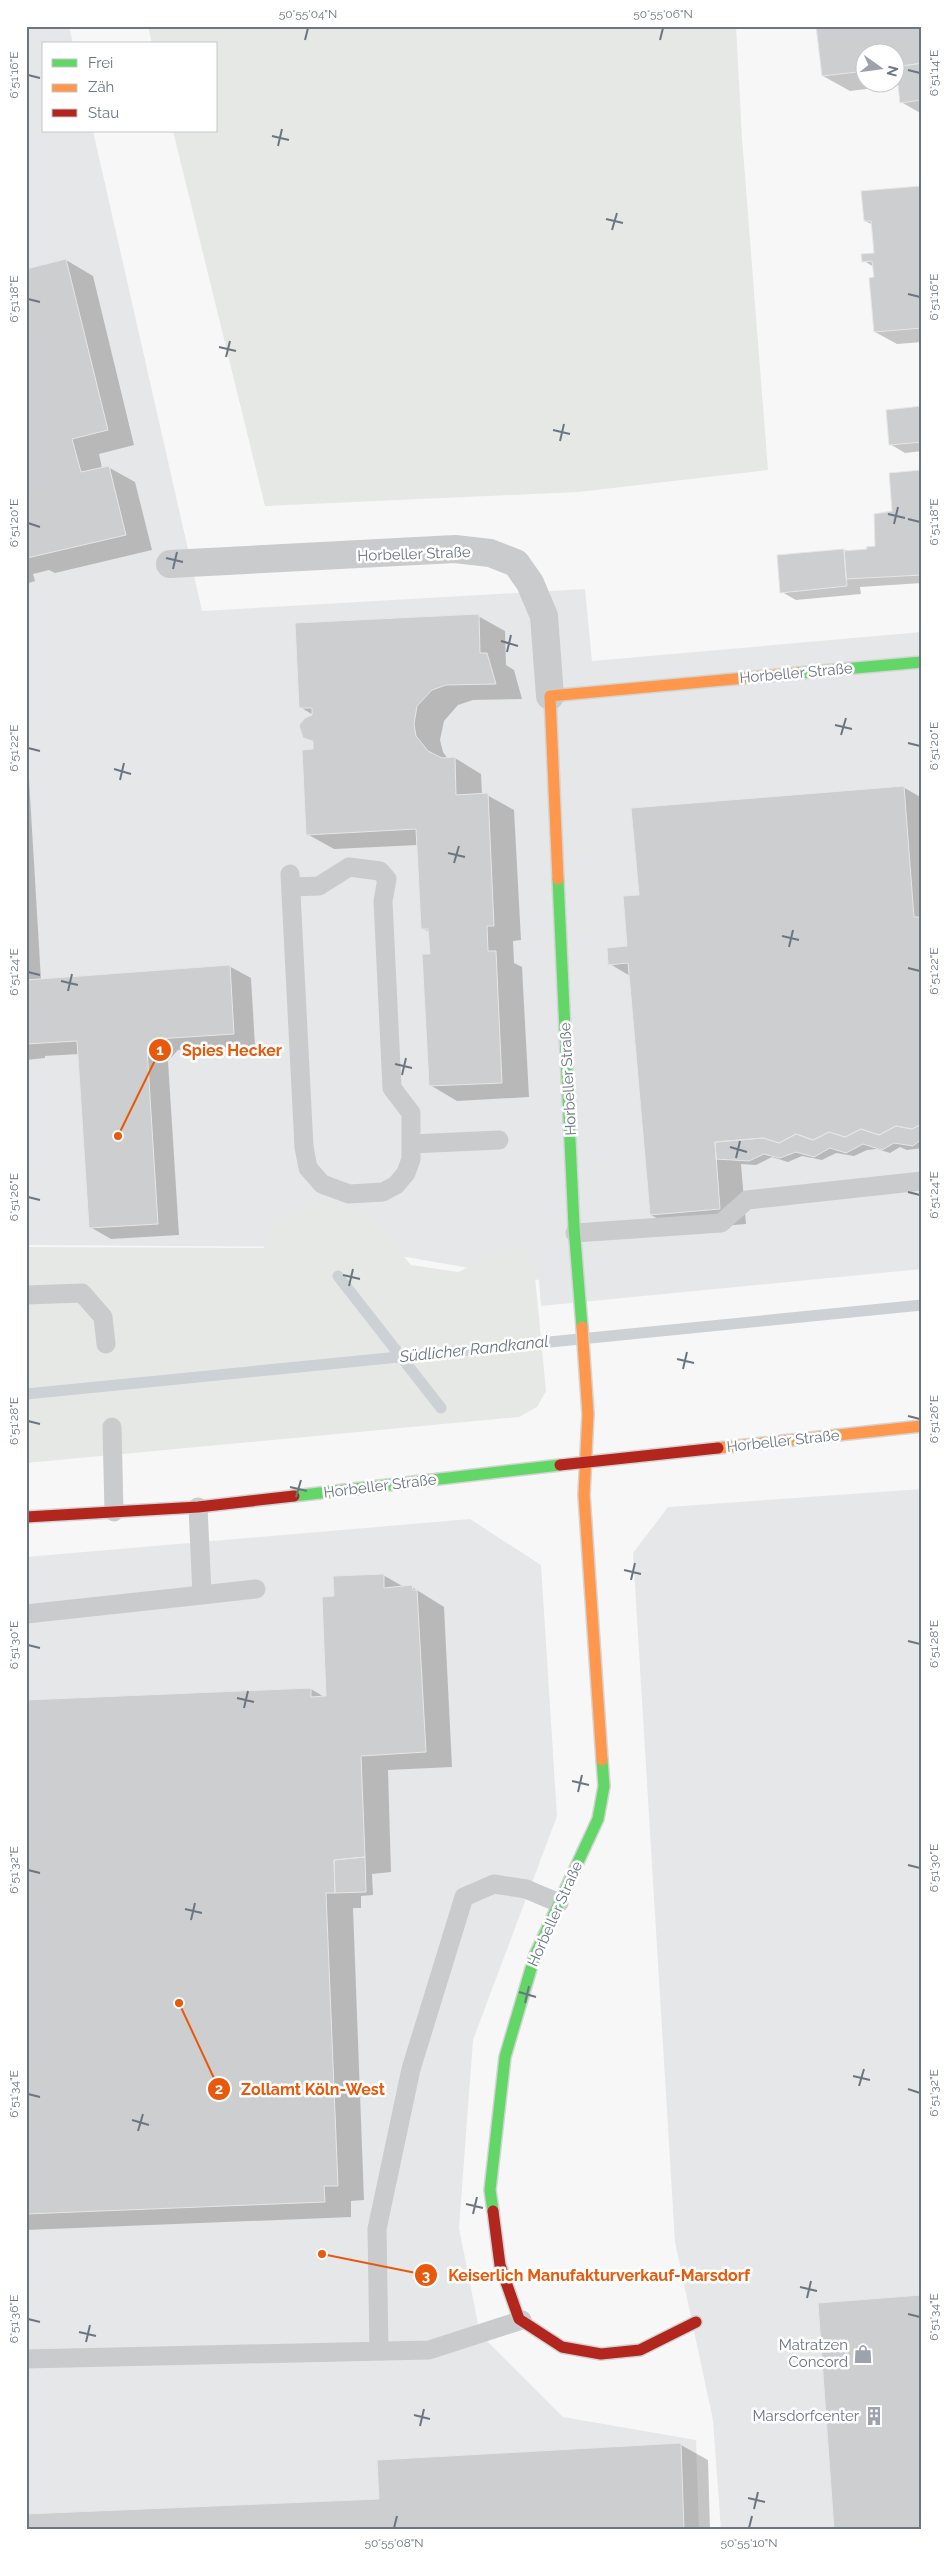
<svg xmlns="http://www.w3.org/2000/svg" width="948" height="2556" font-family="Raleway,sans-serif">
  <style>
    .built { fill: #e6e7e8 }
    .green { fill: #e5e8e5 }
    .shadow { fill: #0003; fill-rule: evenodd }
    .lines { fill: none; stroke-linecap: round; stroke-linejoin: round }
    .stream { stroke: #ccd1d5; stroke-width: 11 }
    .building { fill: #cdcecf; stroke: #e6e6e6 }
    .fast-casing { stroke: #d3d4d4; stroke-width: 14 }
    .slow-casing { stroke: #d3d4d4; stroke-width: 14 }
    .jam-casing { stroke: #d3d4d4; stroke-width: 14 }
    .lane { stroke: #cacbcc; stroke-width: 19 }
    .street { stroke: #cacbcc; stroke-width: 28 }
    .fast { stroke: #63d668; stroke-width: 11 }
    .slow { stroke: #ff974d; stroke-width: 11 }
    .jam { stroke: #b3261e; stroke-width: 11 }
    .ticks { fill: none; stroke: #6b7683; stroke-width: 2 }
    .labels { text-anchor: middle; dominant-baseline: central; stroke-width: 5; stroke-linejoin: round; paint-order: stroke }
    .street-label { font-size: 15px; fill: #6b7683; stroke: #fff }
    .poi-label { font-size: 15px; fill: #6b7683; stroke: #fff; text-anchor: end }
    .water-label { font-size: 16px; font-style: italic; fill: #67767f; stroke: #fff }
    .leader { fill: none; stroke: #e8590c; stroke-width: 2 }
    .callout-dot { fill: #e8590c; stroke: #fff; stroke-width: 2 }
    .mark-label { font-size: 15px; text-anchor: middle; font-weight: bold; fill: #fff }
    .callout-label { font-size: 16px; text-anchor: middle; font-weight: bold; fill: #e8590c; stroke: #fff; stroke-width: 5; stroke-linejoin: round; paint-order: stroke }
    .neatline { fill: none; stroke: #6b7683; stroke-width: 2 }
    .ticks-label { font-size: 12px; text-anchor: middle; fill: #6b7683 }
  </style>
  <rect width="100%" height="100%" fill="#f7f7f7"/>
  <path class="built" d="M 26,26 L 69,26 L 73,44 L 44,44 L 44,131 L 93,131 L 202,611 L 585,589 L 592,661 L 922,632 L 922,1269 L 541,1306 L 539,1280 L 348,1247 L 26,1245 Z
    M 922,1489 L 922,2530 L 721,2530 L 713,2420 L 675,2242 L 633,1553 L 668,1507 Z
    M 470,1519 L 541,1565 L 557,1816 L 473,2040 L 459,2228 L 480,2334 L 563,2417 L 696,2440 L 699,2530 L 26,2530 L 26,1557 Z"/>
  <path class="green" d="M 148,26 L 736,26 L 742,138 L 768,470 L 578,492 L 265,506 L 173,131 L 216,131 L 216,44 L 152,44 Z
    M 327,1198 L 373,1220 L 411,1265 L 458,1272 L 497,1253 L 526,1252 L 534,1266 L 546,1391 L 537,1407 L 519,1417 L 26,1463 L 26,1247 L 264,1248 L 274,1222 Z"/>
  <path class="shadow" d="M 817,26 L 922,26 L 922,114 L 901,102 L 899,85 L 850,91 L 823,76 ZM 866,52 L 896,52 L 896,82 L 866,82 Z
    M 921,187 L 922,342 L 897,344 L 875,332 L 874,267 L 864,261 L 875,254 L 873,225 L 865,221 Z
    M 66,260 L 93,276 L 134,445 L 99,454 L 102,468 L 108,467 L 135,482 L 152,550 L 55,573 L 49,570 L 33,574 L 35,581 L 26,584 L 26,270 Z
    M 922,407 L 922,451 L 905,453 L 890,444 Z
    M 922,472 L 922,583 L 860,587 L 861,594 L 796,600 L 782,592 L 844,550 L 868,551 L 876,547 L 893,512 Z
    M 478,616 L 505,631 L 506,665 L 514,670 L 522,699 L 473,700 L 458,705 L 444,721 L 440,740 L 443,752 L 448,759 L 455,758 L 481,774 L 482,795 L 487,795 L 514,810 L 521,940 L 513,941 L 514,963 L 522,967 L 529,1097 L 457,1101 L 430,1085 L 431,955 L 430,932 L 422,928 L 418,845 L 334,849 L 307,834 L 315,743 L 304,737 L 315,716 L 300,707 Z
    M 26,777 L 29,779 L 41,980 L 229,966 L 251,978 L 255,1046 L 178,1050 L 168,1061 L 179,1235 L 111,1239 L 90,1227 L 79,1054 L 45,1056 L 45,1058 L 26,1060 Z
    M 903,787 L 922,798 L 922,1148 L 907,1150 L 900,1147 L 890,1153 L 877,1149 L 867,1150 L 854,1156 L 836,1153 L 822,1160 L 802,1156 L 788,1162 L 772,1157 L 756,1165 L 741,1164 L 746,1224 L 678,1230 L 651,1215 L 630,976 L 610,964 L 628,947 L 640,896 Z
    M 383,1575 L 404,1587 L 412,1587 L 444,1607 L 452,1767 L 388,1770 L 391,1872 L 372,1874 L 373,1895 L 361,1896 L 361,1908 L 353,1908 L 364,2200 L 351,2201 L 351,2217 L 26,2230 L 26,1701 L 311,1689 L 326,1698 L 335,1597 Z
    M 681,2445 L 708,2460 L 710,2530 L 26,2530 L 380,2501 Z"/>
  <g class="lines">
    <path class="stream" d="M 338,1276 L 441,1408
      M 26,1394 L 922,1305"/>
  </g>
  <path class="building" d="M 816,26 L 922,26 L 922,63 L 896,67 L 896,52 L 866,52 L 866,71 L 822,76 Z
    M 922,63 L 922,100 L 900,103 L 896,67 Z
    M 921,186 L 922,328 L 874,332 L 869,278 L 874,277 L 872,261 L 862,262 L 861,254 L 874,253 L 871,221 L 864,221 L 861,191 Z
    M 66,259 L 108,430 L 72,439 L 81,472 L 109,466 L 126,535 L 27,558 L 26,269 Z
    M 922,406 L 922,442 L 889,445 L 886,410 Z
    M 922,470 L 922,575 L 846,579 L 844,551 L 867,549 L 866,547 L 875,546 L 874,514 L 892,511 L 889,473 Z
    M 844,549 L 847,586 L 780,593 L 777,555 Z
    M 479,614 L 480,653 L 487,653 L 496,684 L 446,685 L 432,690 L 417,706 L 414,724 L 416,736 L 428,751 L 442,758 L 455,757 L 456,795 L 488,793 L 494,926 L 487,926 L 488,951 L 496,951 L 502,1083 L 429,1086 L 422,954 L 430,954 L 428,929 L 421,929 L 416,829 L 306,835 L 302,750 L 313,749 L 313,741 L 303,738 L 299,725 L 305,718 L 312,715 L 312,708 L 299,708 L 295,623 Z
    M 904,786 L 914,917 L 922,917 L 922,1124 L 912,1129 L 896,1126 L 879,1135 L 861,1129 L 845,1137 L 829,1132 L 813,1140 L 796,1134 L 779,1143 L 763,1138 L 715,1142 L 720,1209 L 650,1215 L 628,963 L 608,965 L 607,948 L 627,946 L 623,896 L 639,895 L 631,808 Z
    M 230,965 L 234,1034 L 156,1039 L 147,1049 L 158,1224 L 89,1228 L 77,1041 L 26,1044 L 26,980 Z
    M 922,1124 L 922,1139 L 913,1146 L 894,1143 L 882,1150 L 863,1144 L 846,1153 L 830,1148 L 814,1157 L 796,1152 L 780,1158 L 764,1154 L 749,1161 L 716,1159 L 715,1142 L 763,1138 L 779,1143 L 796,1134 L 813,1140 L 829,1132 L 845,1137 L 861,1129 L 879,1135 L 896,1126 L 912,1129 Z
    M 384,1574 L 384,1588 L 412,1585 L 413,1590 L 417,1590 L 426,1752 L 361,1756 L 365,1857 L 334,1860 L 335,1893 L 326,1893 L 338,2186 L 324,2186 L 325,2202 L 26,2214 L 26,1700 L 311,1688 L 311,1697 L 326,1696 L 322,1597 L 334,1596 L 333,1576 Z
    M 365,1857 L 366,1892 L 335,1893 L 334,1860 Z
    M 922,2295 L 922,2530 L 834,2530 L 818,2303 Z
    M 681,2443 L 684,2530 L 26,2530 L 26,2514 L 379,2499 L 377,2460 Z"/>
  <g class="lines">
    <g class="fast-casing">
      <path id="fast" d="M 799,673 L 922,662
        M 558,879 L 574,1227 L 582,1327
        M 294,1496 L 560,1465
        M 493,2211 L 490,2190 L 505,2057 L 535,1955 L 598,1819 L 604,1786 L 602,1760"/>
    </g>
    <g class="slow-casing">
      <path id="slow" d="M 558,879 L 550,696 L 799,673
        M 582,1327 L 588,1414 L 584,1495 L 602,1760
        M 718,1448 L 922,1426"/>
    </g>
    <g class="jam-casing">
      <path id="jam" d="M 560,1465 L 718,1448
        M 26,1517 L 198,1507 L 294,1496
        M 493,2211 L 500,2265 L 519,2319 L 562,2347 L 601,2354 L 640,2350 L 696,2322"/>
    </g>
    <path class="lane" d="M 290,874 L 304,1147 L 308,1168 L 322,1184 L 349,1194 L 383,1192 L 396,1185 L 406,1173 L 411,1159 L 411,1113 L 392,1088 L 383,901 L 387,879 L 380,871 L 349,867 L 319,886 L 291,887
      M 411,1144 L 499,1140
      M 575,1233 L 721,1223 L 747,1200 L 922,1181
      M 26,1295 L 82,1293 L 103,1317 L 106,1344
      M 112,1427 L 114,1512
      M 202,1595 L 256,1589
      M 26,1614 L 202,1595 L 198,1507
      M 379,2351 L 377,2229 L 411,2069 L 464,1897 L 494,1884 L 526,1889 L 559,1903
      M 26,2359 L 429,2350 L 522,2320"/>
    <path class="street" d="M 170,564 L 455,549 L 490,553 L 516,563 L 530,583 L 544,616 L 550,696"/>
    <use href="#fast" class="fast"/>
    <use href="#slow" class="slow"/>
    <use href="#jam" class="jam"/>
  </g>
  <path class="ticks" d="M 305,40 L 308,28M 660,40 L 663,28M 908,70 L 920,73M 28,75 L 40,78M 272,136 L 289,140M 278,146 L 282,129M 606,219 L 623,223M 612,230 L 617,213M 908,294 L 920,297M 28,299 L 40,302M 219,347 L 236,351M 226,357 L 230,341M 553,430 L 570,434M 560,441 L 564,424M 888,514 L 905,518M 908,519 L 920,522M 28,523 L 40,527M 894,524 L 898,507M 166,558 L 183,562M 173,569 L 177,552M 501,641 L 518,646M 507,652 L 511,635M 835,725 L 852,729M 841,735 L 846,718M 908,743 L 920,746M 28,748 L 40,751M 114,769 L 131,774M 120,780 L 124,763M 448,853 L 465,857M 454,863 L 459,846M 782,936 L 799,940M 789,947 L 793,930M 908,968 L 920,971M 28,972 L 40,975M 61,981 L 78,985M 68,991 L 72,974M 395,1064 L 412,1068M 402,1075 L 406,1058M 730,1147 L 747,1152M 736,1158 L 740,1141M 908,1192 L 920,1195M 28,1197 L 40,1200M 343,1275 L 360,1279M 349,1286 L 353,1269M 677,1359 L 694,1363M 683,1369 L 687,1352M 908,1416 L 920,1419M 28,1421 L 40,1424M 290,1487 L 307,1491M 296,1497 L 301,1480M 624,1570 L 641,1574M 631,1580 L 635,1563M 908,1641 L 920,1644M 28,1645 L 40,1648M 237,1698 L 254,1702M 244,1708 L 248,1691M 572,1781 L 589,1785M 578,1792 L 582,1775M 908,1865 L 920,1868M 28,1870 L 40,1873M 185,1909 L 202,1913M 191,1920 L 195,1903M 519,1992 L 536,1997M 525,2003 L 529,1986M 853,2076 L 870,2080M 859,2086 L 864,2069M 908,2089 L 920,2093M 28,2094 L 40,2097M 132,2120 L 149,2125M 138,2131 L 143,2114M 466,2204 L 483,2208M 473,2214 L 477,2197M 800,2287 L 817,2291M 807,2298 L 811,2281M 908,2314 L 920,2317M 28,2319 L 40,2322M 79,2332 L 96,2336M 86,2342 L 90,2325M 414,2415 L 430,2419M 420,2426 L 424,2409M 748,2498 L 765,2502M 754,2509 L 758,2492M 394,2528 L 397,2516M 749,2528 L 752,2516"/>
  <defs>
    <g id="shop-bare" transform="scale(1.5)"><path d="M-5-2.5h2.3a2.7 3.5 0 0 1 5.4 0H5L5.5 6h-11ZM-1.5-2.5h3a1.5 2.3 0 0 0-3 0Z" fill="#9ca3ac" stroke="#fff" stroke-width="2.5" paint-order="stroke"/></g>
    <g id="building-bare" transform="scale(1.5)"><path d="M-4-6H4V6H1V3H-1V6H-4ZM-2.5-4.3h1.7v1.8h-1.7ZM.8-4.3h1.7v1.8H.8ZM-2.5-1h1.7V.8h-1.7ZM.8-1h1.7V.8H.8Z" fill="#9ca3ac" stroke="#fff" stroke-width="2.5" paint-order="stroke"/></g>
  </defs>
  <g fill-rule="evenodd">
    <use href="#shop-bare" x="863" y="2354"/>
    <use href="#building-bare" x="874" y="2416"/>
  </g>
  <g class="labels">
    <g class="street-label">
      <text transform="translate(414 554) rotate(-2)">Horbeller Straße</text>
      <text transform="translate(796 673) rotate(-5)">Horbeller Straße</text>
      <text transform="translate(568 1079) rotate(-93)">Horbeller Straße</text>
      <text transform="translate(783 1441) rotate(-6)">Horbeller Straße</text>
      <text transform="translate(380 1486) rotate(-7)">Horbeller Straße</text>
      <text transform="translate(555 1914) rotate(-66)">Horbeller Straße</text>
    </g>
    <g class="poi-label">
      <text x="848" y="2345">Matratzen<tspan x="848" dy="17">Concord</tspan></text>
      <text x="859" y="2416">Marsdorfcenter</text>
    </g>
    <g class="water-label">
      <text transform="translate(474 1349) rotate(-6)">Südlicher Randkanal</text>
    </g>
  </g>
  <path class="leader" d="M118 1136L160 1050M179 2003L219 2089M322 2254L426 2275"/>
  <g class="callout-dot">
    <circle cx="118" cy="1136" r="5"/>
    <circle cx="179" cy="2003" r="5"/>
    <circle cx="322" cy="2254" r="5"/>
    <circle cx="160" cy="1050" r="12"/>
    <circle cx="219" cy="2089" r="12"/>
    <circle cx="426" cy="2275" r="12"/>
  </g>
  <g class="mark-label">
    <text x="160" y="1055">1</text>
    <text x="219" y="2094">2</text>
    <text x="426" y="2281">3</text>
  </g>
  <g class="callout-label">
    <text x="232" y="1056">Spies Hecker</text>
    <text x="313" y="2095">Zollamt Köln-West</text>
    <text x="599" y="2281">Keiserlich Manufakturverkauf-Marsdorf</text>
  </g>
  <rect width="948" height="2556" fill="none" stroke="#ffffff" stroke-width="55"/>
  <rect x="42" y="42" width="175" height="90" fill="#ffffff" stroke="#c4c8cd"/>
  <rect x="52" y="59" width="25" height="8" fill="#63d668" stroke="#c4c8cd"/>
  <text x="88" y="68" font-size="15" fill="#6b7683">Frei</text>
  <rect x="52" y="84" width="25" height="8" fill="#ff974d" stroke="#c4c8cd"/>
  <text x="88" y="92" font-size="15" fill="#6b7683">Zäh</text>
  <rect x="52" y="109" width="25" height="8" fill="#b3261e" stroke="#c4c8cd"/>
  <text x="88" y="118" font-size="15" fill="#6b7683">Stau</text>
  <g transform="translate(880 68) rotate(104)"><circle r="24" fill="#ffffff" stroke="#c4c8cd"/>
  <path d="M0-4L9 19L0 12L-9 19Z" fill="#9ca3ac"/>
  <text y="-8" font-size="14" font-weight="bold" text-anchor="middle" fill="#6b7683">N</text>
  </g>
  <rect x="28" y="28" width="892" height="2500" class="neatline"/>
  <g class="ticks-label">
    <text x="308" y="18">50°55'04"N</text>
    <text x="663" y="18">50°55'06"N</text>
    <text transform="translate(934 73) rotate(-90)" y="4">6°51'14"E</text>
    <text transform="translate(14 75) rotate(-90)" y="4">6°51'16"E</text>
    <text transform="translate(934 297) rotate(-90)" y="4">6°51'16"E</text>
    <text transform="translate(14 299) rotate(-90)" y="4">6°51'18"E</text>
    <text transform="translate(934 522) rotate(-90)" y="4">6°51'18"E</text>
    <text transform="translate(14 523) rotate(-90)" y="4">6°51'20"E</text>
    <text transform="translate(934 746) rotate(-90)" y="4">6°51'20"E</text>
    <text transform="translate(14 748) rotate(-90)" y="4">6°51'22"E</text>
    <text transform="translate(934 971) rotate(-90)" y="4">6°51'22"E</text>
    <text transform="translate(14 972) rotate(-90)" y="4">6°51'24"E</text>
    <text transform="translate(934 1195) rotate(-90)" y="4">6°51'24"E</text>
    <text transform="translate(14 1197) rotate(-90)" y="4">6°51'26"E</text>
    <text transform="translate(934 1419) rotate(-90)" y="4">6°51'26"E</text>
    <text transform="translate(14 1421) rotate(-90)" y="4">6°51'28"E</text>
    <text transform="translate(934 1644) rotate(-90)" y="4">6°51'28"E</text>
    <text transform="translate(14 1645) rotate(-90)" y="4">6°51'30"E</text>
    <text transform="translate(934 1868) rotate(-90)" y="4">6°51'30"E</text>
    <text transform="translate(14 1870) rotate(-90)" y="4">6°51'32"E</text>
    <text transform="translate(934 2093) rotate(-90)" y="4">6°51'32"E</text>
    <text transform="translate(14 2094) rotate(-90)" y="4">6°51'34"E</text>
    <text transform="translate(934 2317) rotate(-90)" y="4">6°51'34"E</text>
    <text transform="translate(14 2319) rotate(-90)" y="4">6°51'36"E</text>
    <text x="394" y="2547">50°55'08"N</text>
    <text x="749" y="2547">50°55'10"N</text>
  </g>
</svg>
